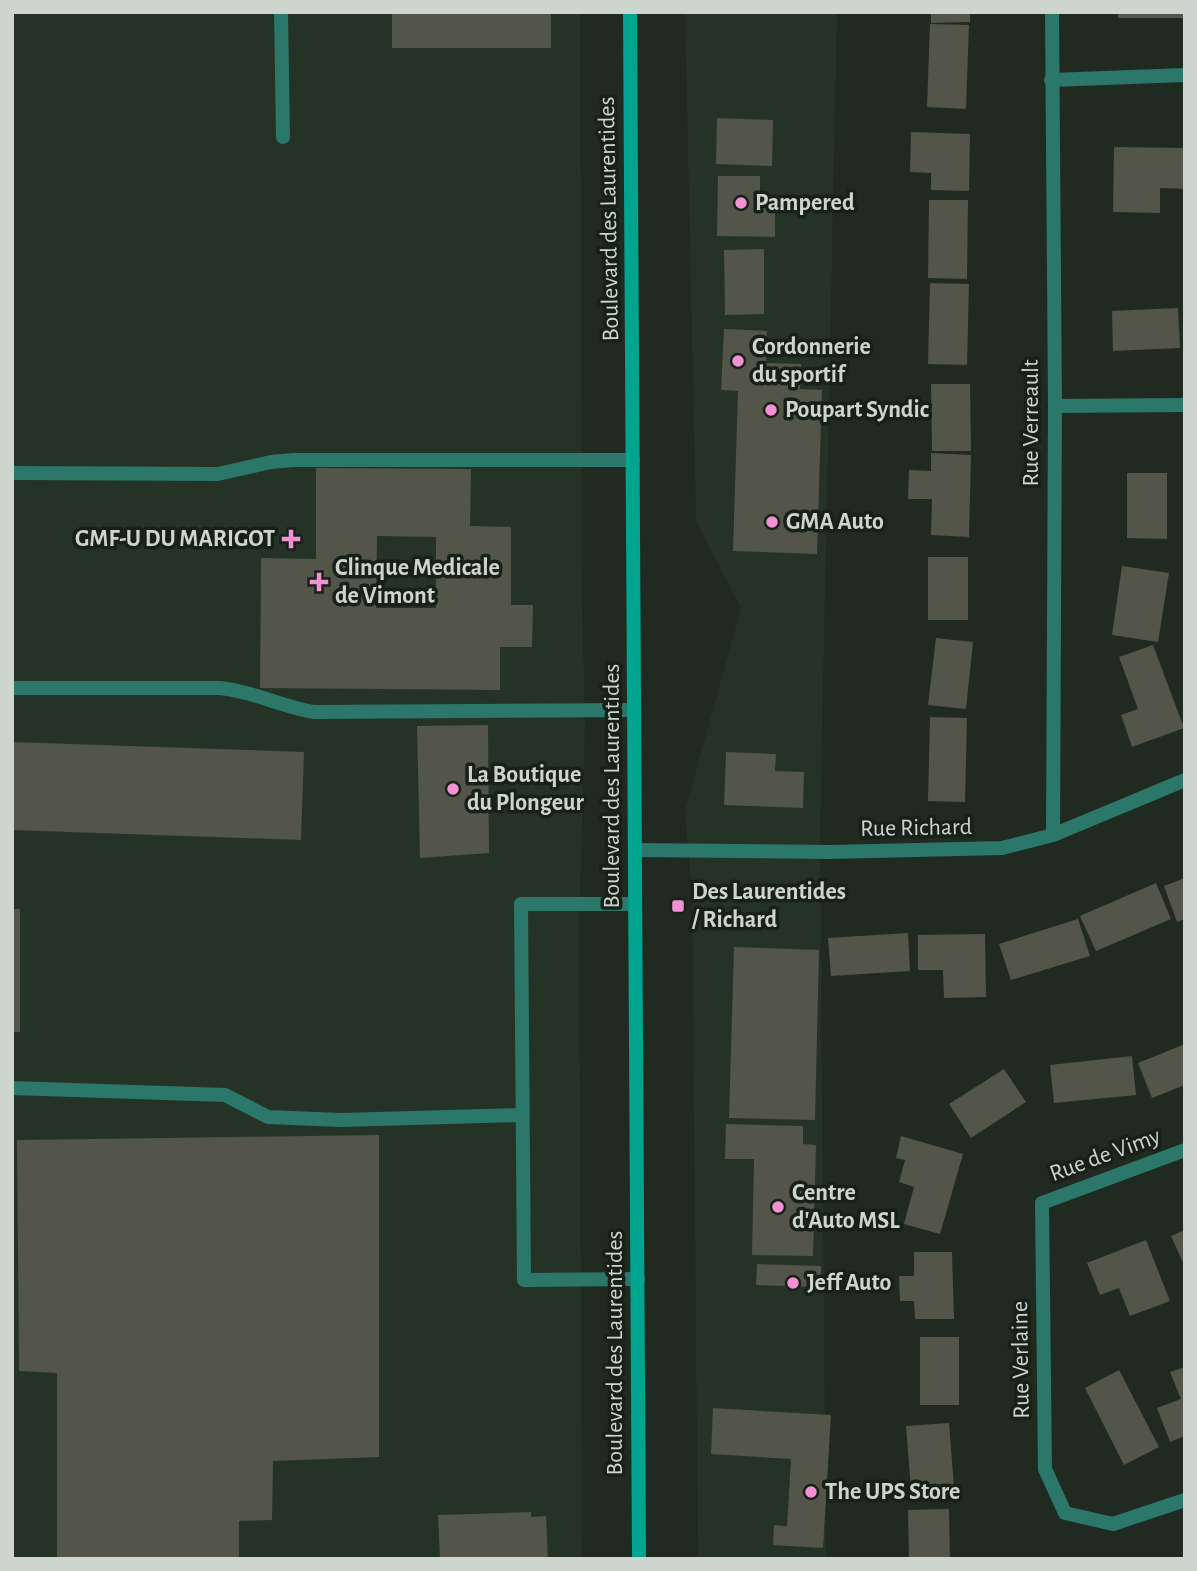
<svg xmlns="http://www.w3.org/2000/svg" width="1197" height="1571" font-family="'Alegreya Sans',sans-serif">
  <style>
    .built { fill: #243325 }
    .building { fill: #535548; fill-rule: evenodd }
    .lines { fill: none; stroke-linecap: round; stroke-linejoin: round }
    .lane { stroke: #2b7769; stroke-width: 14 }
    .street { stroke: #2b7769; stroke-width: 14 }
    .secondary { stroke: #01a48f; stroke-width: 14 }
    .poi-dot { fill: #f491d4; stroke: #172118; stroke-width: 2.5 }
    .labels { text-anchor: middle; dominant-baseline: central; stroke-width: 7; stroke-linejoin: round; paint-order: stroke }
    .poi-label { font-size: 24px; font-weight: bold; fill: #ced4ce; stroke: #172118; text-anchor: start }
    .street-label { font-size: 24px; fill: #ced4ce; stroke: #172118 }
  </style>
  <rect width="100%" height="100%" fill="#212a21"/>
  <path class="built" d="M 12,12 L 580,12 L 582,599 L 585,726 L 579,928 L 582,1559 L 12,1559 Z
    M 685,12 L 837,12 L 820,835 L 826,1559 L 698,1559 L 692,896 L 685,811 L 741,608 L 696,521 Z"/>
  <path class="building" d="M 392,12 L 551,12 L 551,48 L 392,48 Z
    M 931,12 L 970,12 L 970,22 L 931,23 Z
    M 1118,12 L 1185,12 L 1185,18 L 1118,18 Z
    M 930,24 L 969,25 L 966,109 L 927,107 Z
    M 717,118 L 773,120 L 772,166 L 716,164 Z
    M 911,132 L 970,134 L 969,191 L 931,190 L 931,173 L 910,172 Z
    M 1114,147 L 1185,148 L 1185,189 L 1160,188 L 1160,213 L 1113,212 Z
    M 718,176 L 760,176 L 760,198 L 775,198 L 775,237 L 717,236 Z
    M 929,200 L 968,200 L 967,279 L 928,278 Z
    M 764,249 L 764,314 L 725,315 L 724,250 Z
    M 930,283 L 969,284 L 967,365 L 928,364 Z
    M 1178,308 L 1180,348 L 1113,351 L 1112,311 Z
    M 724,329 L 767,331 L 766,363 L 801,364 L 800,389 L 822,390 L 817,554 L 733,551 L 738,391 L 721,390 Z
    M 931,384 L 970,384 L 971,451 L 932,451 Z
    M 931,453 L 971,455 L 969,537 L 931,535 L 932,499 L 908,499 L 909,470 L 931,471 Z
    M 316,468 L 471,469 L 470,526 L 511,527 L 511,605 L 533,605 L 532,647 L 500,647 L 500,690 L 260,688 L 261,558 L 316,559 ZM 377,536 L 436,537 L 436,608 L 376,608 Z
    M 1127,473 L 1167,473 L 1167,539 L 1127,538 Z
    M 928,557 L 968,557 L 968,620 L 928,620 Z
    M 1122,566 L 1169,573 L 1158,642 L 1112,635 Z
    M 936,638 L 973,642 L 966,709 L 928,705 Z
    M 1153,645 L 1184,728 L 1132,747 L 1121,715 L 1138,709 L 1119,657 Z
    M 930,717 L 967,718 L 965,802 L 928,801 Z
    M 488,725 L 489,853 L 420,858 L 417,726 Z
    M 12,742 L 304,752 L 301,840 L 12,830 Z
    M 726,752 L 776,754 L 775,771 L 804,772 L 803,808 L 724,805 Z
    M 1185,878 L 1185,919 L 1177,922 L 1164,886 Z
    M 1156,883 L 1171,919 L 1096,951 L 1080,916 Z
    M 12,909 L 20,909 L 20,1032 L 12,1032 Z
    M 1078,919 L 1090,956 L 1011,980 L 999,944 Z
    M 908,933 L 910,971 L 831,976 L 828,938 Z
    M 985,934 L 986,997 L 944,998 L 943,970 L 918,970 L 918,935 Z
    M 734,947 L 819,950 L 815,1120 L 729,1118 Z
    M 1185,1044 L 1185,1085 L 1152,1098 L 1138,1063 Z
    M 1132,1056 L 1136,1095 L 1054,1103 L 1050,1065 Z
    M 1004,1069 L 1026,1102 L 971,1138 L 949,1104 Z
    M 726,1124 L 803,1126 L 803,1144 L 816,1145 L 813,1256 L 752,1255 L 754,1159 L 725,1159 Z
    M 379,1135 L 379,1457 L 273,1461 L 272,1520 L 239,1521 L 239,1559 L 57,1559 L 57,1373 L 19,1371 L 17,1140 Z
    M 901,1136 L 963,1154 L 940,1234 L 904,1224 L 914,1187 L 899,1182 L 905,1160 L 896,1158 Z
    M 1185,1230 L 1185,1267 L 1171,1236 Z
    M 1146,1240 L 1170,1301 L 1130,1316 L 1119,1288 L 1100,1295 L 1087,1263 Z
    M 914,1252 L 952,1252 L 954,1319 L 915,1319 L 914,1301 L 900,1301 L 899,1276 L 914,1276 Z
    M 757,1264 L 821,1266 L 821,1287 L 756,1285 Z
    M 920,1337 L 959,1337 L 959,1405 L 920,1405 Z
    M 1185,1367 L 1185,1436 L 1170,1442 L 1157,1408 L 1181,1399 L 1170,1372 Z
    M 1119,1370 L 1159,1447 L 1124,1465 L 1085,1388 Z
    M 713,1408 L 831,1415 L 823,1548 L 773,1545 L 774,1525 L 787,1526 L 791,1459 L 711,1454 Z
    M 949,1423 L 954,1487 L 911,1490 L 906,1426 Z
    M 949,1509 L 950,1559 L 909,1559 L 908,1510 Z
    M 531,1512 L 531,1517 L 546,1516 L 548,1559 L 440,1559 L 438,1515 Z"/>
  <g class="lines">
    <path class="lane" d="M 281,12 L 283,137
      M 12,473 L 218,474 L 271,462 L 293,460 L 633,460
      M 12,688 L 220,688 C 253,691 282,707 314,712 L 634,710
      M 635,904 L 521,904 L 524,1280 L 638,1279
      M 12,1088 L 225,1095 L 268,1117 L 341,1120 L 522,1115"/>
    <path class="street" d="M 1052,12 L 1055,406 L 1053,835
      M 1051,80 L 1185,75
      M 1055,406 L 1185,405
      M 635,850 L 830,852 L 1002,848 L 1053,835 L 1185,780
      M 1185,1150 L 1042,1203 L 1045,1469 L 1065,1513 L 1113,1524 L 1185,1500"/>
    <path class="secondary" d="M 630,12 L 639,1559"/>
  </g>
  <g class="poi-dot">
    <circle cx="741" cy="203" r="7"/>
    <circle cx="738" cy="361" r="7"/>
    <circle cx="771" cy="410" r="7"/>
    <circle cx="772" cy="522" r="7"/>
    <path d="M287.5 528.5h7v7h7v7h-7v7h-7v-7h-7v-7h7z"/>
    <path d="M315.5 571.5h7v7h7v7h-7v7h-7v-7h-7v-7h7z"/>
    <circle cx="453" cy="789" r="7"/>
    <rect x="671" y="899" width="14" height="14" rx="3.5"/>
    <circle cx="778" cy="1207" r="7"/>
    <circle cx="793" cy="1283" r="7"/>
    <circle cx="811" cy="1492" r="7"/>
  </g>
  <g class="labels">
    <g class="poi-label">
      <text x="755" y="203">Pampered</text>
      <text x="752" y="347">Cordonnerie<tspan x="752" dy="28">du sportif</tspan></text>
      <text x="785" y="410">Poupart Syndic</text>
      <text x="786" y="522">GMA Auto</text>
      <text x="275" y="539" text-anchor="end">GMF-U DU MARIGOT</text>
      <text x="335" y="568">Clinque Medicale<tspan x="335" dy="28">de Vimont</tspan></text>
      <text x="467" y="775">La Boutique<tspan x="467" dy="28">du Plongeur</tspan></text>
      <text x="692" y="892">Des Laurentides<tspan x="692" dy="28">/ Richard</tspan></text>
      <text x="792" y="1193">Centre<tspan x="792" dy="28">d'Auto MSL</tspan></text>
      <text x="807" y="1283">Jeff Auto</text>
      <text x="825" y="1492">The UPS Store</text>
    </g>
    <g class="street-label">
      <text transform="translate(609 219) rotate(-91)">Boulevard des Laurentides</text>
      <text transform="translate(1031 423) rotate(-90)">Rue Verreault</text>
      <text transform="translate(612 786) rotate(-90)">Boulevard des Laurentides</text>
      <text transform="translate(916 828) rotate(-1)">Rue Richard</text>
      <text transform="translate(1105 1155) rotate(-20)">Rue de Vimy</text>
      <text transform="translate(615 1353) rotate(-90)">Boulevard des Laurentides</text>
      <text transform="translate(1021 1360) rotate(-91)">Rue Verlaine</text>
    </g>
  </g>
  <rect width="1197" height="1571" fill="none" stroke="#ced4ce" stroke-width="28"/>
</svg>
